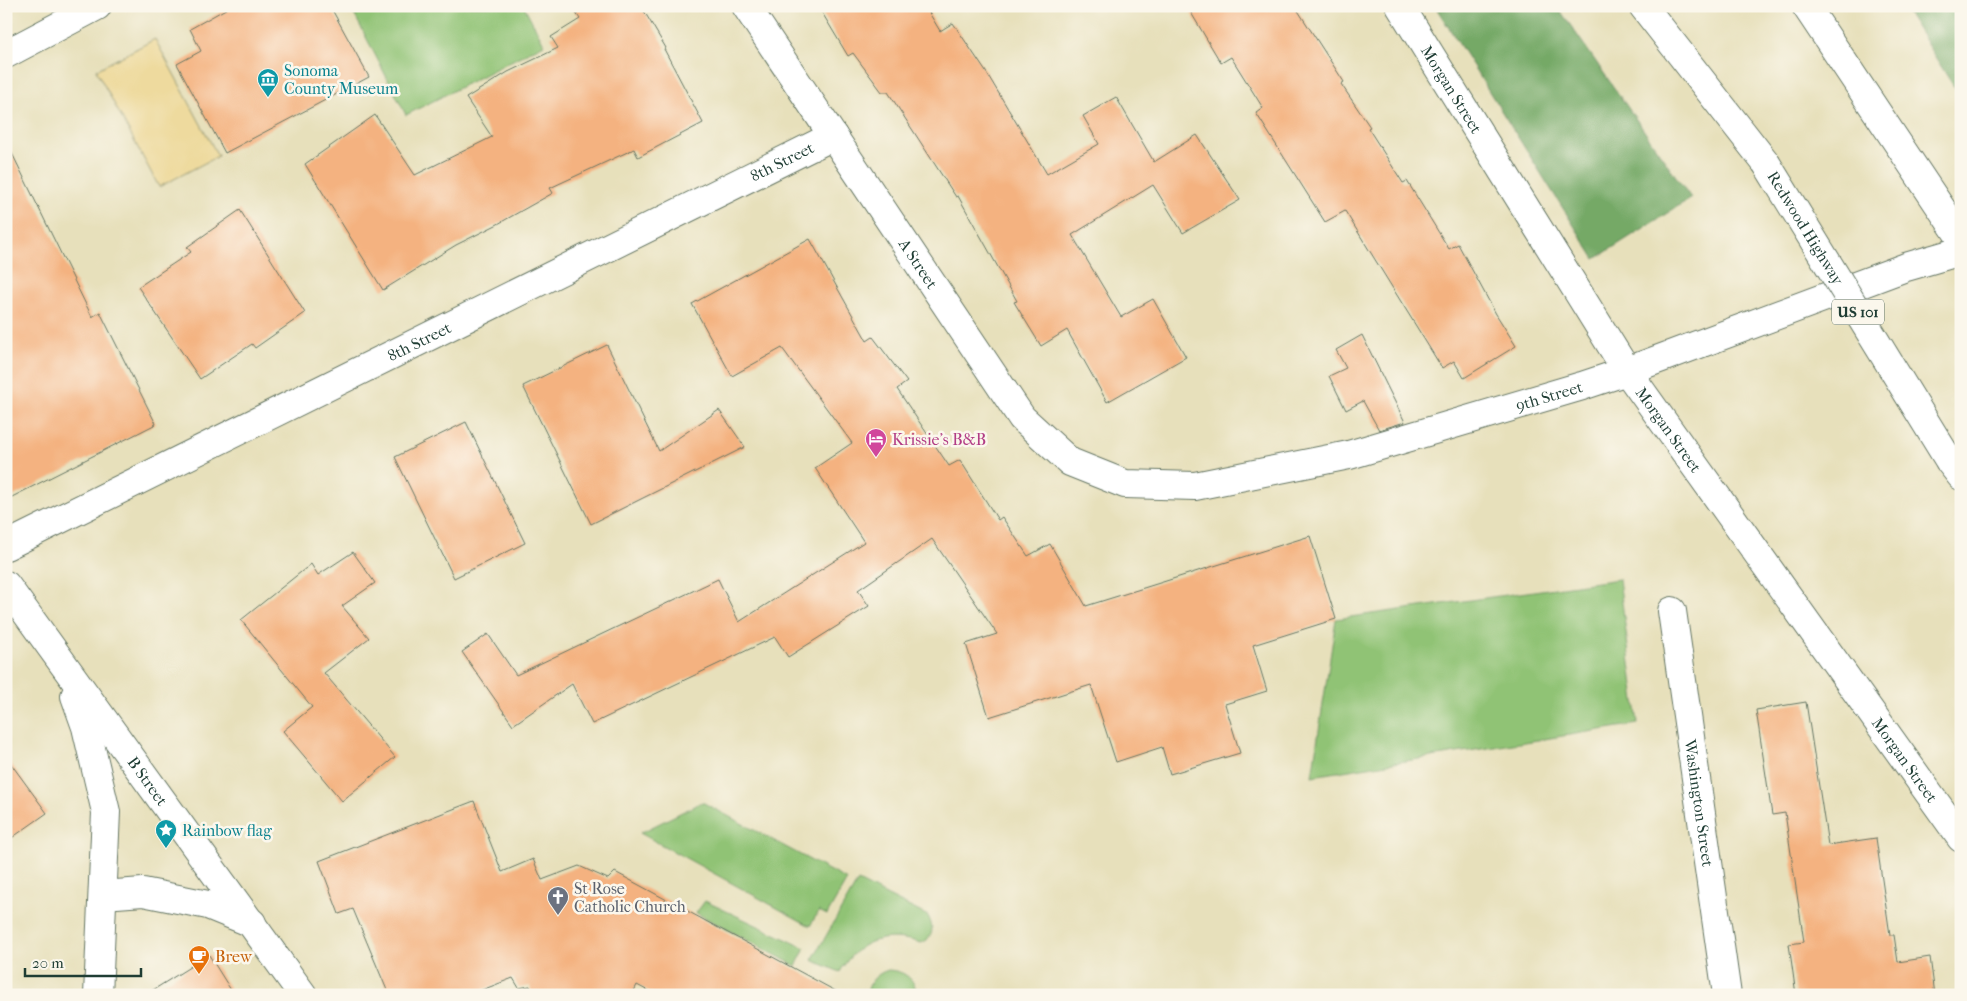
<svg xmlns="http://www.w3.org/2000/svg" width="1967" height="1001" font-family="'IM FELL French Canon',serif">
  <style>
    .green { fill: #90c374; stroke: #588054 }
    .forest { fill: #74a966; stroke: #4a734d }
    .sand { fill: #eeda9e; stroke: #868c69 }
    .building { fill: #f4b280 }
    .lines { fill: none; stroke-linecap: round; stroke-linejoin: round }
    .minor-casing { stroke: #657663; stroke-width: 30 }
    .tertiary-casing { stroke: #657663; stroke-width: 30 }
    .motorway-casing { stroke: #657663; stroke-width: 30 }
    .minor { stroke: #fff; stroke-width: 28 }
    .tertiary { stroke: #fff; stroke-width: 28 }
    .motorway { stroke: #fff; stroke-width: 28 }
    .motorway-bridge-casing { stroke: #657663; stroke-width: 30; stroke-linecap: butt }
    .motorway-bridge { stroke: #fff; stroke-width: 28 }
    .labels { text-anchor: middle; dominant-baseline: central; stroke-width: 5; stroke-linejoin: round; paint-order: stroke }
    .shield { fill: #fbf7ec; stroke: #61756b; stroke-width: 1 }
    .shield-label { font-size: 15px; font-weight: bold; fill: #1f3d34 }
    .culture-label { font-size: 16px; fill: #0d838f; stroke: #fbf7ec; text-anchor: start }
    .street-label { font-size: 16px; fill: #1f3d34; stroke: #fbf7ec }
    .hotel-label { font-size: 16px; fill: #b23c85; stroke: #fbf7ec; text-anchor: start }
    .worship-label { font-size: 16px; fill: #5b616d; stroke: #fbf7ec; text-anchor: start }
    .food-label { font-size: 16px; fill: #c56008; stroke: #fbf7ec; text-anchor: start }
  </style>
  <rect width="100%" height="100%" fill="#fbf7ec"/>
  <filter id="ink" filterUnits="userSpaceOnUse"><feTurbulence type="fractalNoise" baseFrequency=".02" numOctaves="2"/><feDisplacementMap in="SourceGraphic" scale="10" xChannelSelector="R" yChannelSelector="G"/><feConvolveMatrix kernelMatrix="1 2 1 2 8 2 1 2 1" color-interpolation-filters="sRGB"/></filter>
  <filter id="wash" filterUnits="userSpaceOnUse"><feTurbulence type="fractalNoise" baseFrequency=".0096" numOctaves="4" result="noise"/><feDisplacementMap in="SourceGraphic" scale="20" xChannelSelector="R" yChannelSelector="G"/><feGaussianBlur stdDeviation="1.12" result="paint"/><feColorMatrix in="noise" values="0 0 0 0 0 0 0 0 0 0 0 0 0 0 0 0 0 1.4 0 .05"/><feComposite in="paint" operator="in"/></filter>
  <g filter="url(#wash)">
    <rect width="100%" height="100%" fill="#e7e0bb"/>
    <path class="green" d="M 350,6 L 524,6 L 544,44 L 406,115 Z
      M 1619,579 L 1638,724 L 1312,776 L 1336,619 Z
      M 702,802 L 847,880 L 827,915 L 819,911 L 810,926 L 640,833 Z
      M 858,881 L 928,916 C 934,928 934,938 921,943 C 886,932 858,939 840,972 L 812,960 Z
      M 705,901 L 805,948 L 796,966 L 696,913 Z
      M 888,970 C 904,971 915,978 917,995 L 867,995 C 868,982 876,974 888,970 Z"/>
    <path class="forest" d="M 1435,6 L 1557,6 L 1691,198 L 1595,259 Z
      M 1903,6 L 1961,6 L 1961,98 Z"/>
    <path class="sand" d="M 155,39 L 218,156 L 159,187 L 96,70 Z"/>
    <g id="blocks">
      <path class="building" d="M 231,6 L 330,6 L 369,77 L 225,153 L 177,64 L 201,51 L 190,29 Z
        M 571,6 L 641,6 L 666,48 L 664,49 L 703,123 L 638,157 L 634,149 L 550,188 L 553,193 L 496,225 L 456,245 L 383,290 L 305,164 L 375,115 L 415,175 L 492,137 L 466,98 L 508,72 L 558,48 L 551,37 L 580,19 Z
        M 818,6 L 925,6 L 940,31 L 953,23 L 986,72 L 1047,174 L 1099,144 L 1083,116 L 1116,97 L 1154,162 L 1197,135 L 1240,200 L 1183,233 L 1153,185 L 1072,235 L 1121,317 L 1153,299 L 1186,357 L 1107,402 L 1067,330 L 1041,346 L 1014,302 L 1017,301 L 958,196 L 956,197 L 888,92 L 882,92 L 853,53 L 848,56 Z
        M 1187,6 L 1295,6 L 1344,82 L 1341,84 L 1370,127 L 1368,128 L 1403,183 L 1407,181 L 1449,249 L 1458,244 L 1496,314 L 1516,346 L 1464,378 L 1454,361 L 1442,368 L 1345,211 L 1325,222 L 1256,113 L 1263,108 L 1231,57 L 1221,63 Z
        M 6,141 L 92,317 L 100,312 L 156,424 L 6,500 Z
        M 240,210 L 305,313 L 255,348 L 252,344 L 200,379 L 138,287 L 191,252 L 187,247 Z
        M 810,239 L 867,341 L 873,337 L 907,382 L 897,389 L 949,466 L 960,460 L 998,520 L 1002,517 L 1028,556 L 1050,544 L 1086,606 L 1310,536 L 1336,619 L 1253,645 L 1267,691 L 1225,704 L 1240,753 L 1170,774 L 1162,747 L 1116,762 L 1091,685 L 989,717 L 966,644 L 997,634 L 932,539 L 858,590 L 869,606 L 788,657 L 775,637 L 592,724 L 572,684 L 513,725 L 462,652 L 488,634 L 516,675 L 718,579 L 739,622 L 864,542 L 815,468 L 852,443 L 782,348 L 732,376 L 692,304 Z
        M 1362,335 L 1388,388 L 1405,422 L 1379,430 L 1363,401 L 1346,410 L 1329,376 L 1346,368 L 1336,350 Z
        M 607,345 L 659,451 L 719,410 L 745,447 L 591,524 L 523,386 Z
        M 466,422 L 525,543 L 454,578 L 395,457 Z
        M 353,552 L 375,583 L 342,606 L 369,638 L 324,673 L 395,757 L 342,801 L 283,731 L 312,707 L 241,620 L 311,564 L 318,575 Z
        M 1806,702 L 1828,845 L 1876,838 L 1890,935 L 1894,935 L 1898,962 L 1930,957 L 1935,995 L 1796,995 L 1789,944 L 1804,942 L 1785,813 L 1772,815 L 1756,710 Z
        M 6,757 L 47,813 L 6,842 Z
        M 474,801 L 502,872 L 533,859 L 542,880 L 579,866 L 608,879 L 615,872 L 843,995 L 656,995 L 637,985 L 632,995 L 532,995 L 530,986 L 519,988 L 513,978 L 469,995 L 389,995 L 353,909 L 339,914 L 319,861 Z
        M 209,955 L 234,995 L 145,995 Z"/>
    </g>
  </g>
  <g filter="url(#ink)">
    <use href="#blocks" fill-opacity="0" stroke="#657663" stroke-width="1"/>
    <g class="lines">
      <g class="minor-casing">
        <g id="minor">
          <path id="s1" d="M 1627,371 L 1961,838"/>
          <path id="s2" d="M 6,546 L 833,136"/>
          <path id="s3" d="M 6,585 L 303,995"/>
          <path id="s4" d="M 1672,611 L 1727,995"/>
          <path d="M 75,696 L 86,727 L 106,812 L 98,995"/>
          <path d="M 103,895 L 143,892 L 208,905 L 252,923"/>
        </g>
      </g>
      <g class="tertiary-casing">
        <g id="tertiary">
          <path id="s5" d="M 746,6 L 1022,418 L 1070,462 L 1125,484 L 1195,486 L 1349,455 L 1582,386 L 1627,371 L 1906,267 L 1961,251"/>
          <path id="s6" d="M 1400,6 L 1627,371"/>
          <path d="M 6,54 L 97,6"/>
        </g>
      </g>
      <g class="motorway-casing">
        <path id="motorway" d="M 1643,6 L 1766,163
          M 1806,6 L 1961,238
          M 1950,462 L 1961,476"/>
      </g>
      <use href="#minor" class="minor"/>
      <use href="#tertiary" class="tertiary"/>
      <use href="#motorway" class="motorway"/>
      <g class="motorway-bridge-casing">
        <g id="motorway-bridge">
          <path id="s7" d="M 1766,163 L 1950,462"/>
        </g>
      </g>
      <use href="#motorway-bridge" class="motorway-bridge"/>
    </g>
  </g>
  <defs>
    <g id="museum-pin" transform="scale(1.125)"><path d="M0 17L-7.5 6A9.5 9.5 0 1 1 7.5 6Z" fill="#0f9aa8" stroke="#fbf7ec"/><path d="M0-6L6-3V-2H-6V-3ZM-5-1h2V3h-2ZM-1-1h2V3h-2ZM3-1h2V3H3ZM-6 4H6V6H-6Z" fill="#fff"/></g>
    <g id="hotel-pin" transform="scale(1.125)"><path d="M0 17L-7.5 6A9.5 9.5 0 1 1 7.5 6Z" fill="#d1479c" stroke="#fbf7ec"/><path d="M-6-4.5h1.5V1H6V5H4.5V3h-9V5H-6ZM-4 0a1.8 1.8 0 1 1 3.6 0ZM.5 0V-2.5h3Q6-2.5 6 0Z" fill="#fff"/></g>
    <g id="sight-pin" transform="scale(1.125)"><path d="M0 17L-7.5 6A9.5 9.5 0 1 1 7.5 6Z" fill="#0f9aa8" stroke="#fbf7ec"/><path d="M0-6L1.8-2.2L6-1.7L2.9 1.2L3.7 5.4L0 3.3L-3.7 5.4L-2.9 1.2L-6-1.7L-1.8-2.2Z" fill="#fff"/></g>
    <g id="church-pin" transform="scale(1.125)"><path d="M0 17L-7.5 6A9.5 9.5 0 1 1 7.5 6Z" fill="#6b7280" stroke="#fbf7ec"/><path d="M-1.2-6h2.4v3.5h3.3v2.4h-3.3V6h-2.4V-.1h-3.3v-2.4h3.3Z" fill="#fff"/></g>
    <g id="cafe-pin" transform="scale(1.125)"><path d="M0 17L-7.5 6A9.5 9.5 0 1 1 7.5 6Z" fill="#e8710a" stroke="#fbf7ec"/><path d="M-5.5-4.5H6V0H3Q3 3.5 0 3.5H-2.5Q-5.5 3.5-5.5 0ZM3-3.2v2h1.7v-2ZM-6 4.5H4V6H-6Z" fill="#fff"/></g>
  </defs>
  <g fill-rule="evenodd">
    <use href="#museum-pin" x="268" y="79"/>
    <use href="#hotel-pin" x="876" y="439"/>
    <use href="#sight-pin" x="166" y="830"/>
    <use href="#church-pin" x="558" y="897"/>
    <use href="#cafe-pin" x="199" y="956"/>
  </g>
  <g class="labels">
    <rect class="shield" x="1832" y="299.5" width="52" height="25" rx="4"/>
    <g class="shield-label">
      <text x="1858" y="312">US 101</text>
    </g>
    <g class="culture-label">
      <text x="284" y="70">Sonoma<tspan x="284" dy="18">County Museum</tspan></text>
      <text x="182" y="830">Rainbow flag</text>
    </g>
    <g class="street-label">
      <text stroke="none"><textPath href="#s6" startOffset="98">Morgan Street</textPath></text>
      <text stroke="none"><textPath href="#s2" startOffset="866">8th Street</textPath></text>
      <text stroke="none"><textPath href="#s7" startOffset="76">Redwood Highway</textPath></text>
      <text stroke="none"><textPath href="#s5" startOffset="310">A Street</textPath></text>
      <text stroke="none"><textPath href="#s2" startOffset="461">8th Street</textPath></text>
      <text stroke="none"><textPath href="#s5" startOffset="1056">9th Street</textPath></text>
      <text stroke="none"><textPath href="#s1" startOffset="72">Morgan Street</textPath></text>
      <text stroke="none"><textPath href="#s1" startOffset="478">Morgan Street</textPath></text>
      <text stroke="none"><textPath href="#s3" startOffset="242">B Street</textPath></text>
      <text stroke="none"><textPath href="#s4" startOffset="194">Washington Street</textPath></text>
    </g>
    <g class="hotel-label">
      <text x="892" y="439">Krissie's B&amp;B</text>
    </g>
    <g class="worship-label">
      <text x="574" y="888">St Rose<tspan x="574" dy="18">Catholic Church</tspan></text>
    </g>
    <g class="food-label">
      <text x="215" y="956">Brew</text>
    </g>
  </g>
  <rect width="1967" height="1001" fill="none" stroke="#fbf7ec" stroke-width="25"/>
  <path d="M25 968v8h116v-8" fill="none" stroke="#1f3d34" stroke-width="2.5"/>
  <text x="32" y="968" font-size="15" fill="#1f3d34" stroke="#fbf7ec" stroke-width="4" paint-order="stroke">20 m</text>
</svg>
